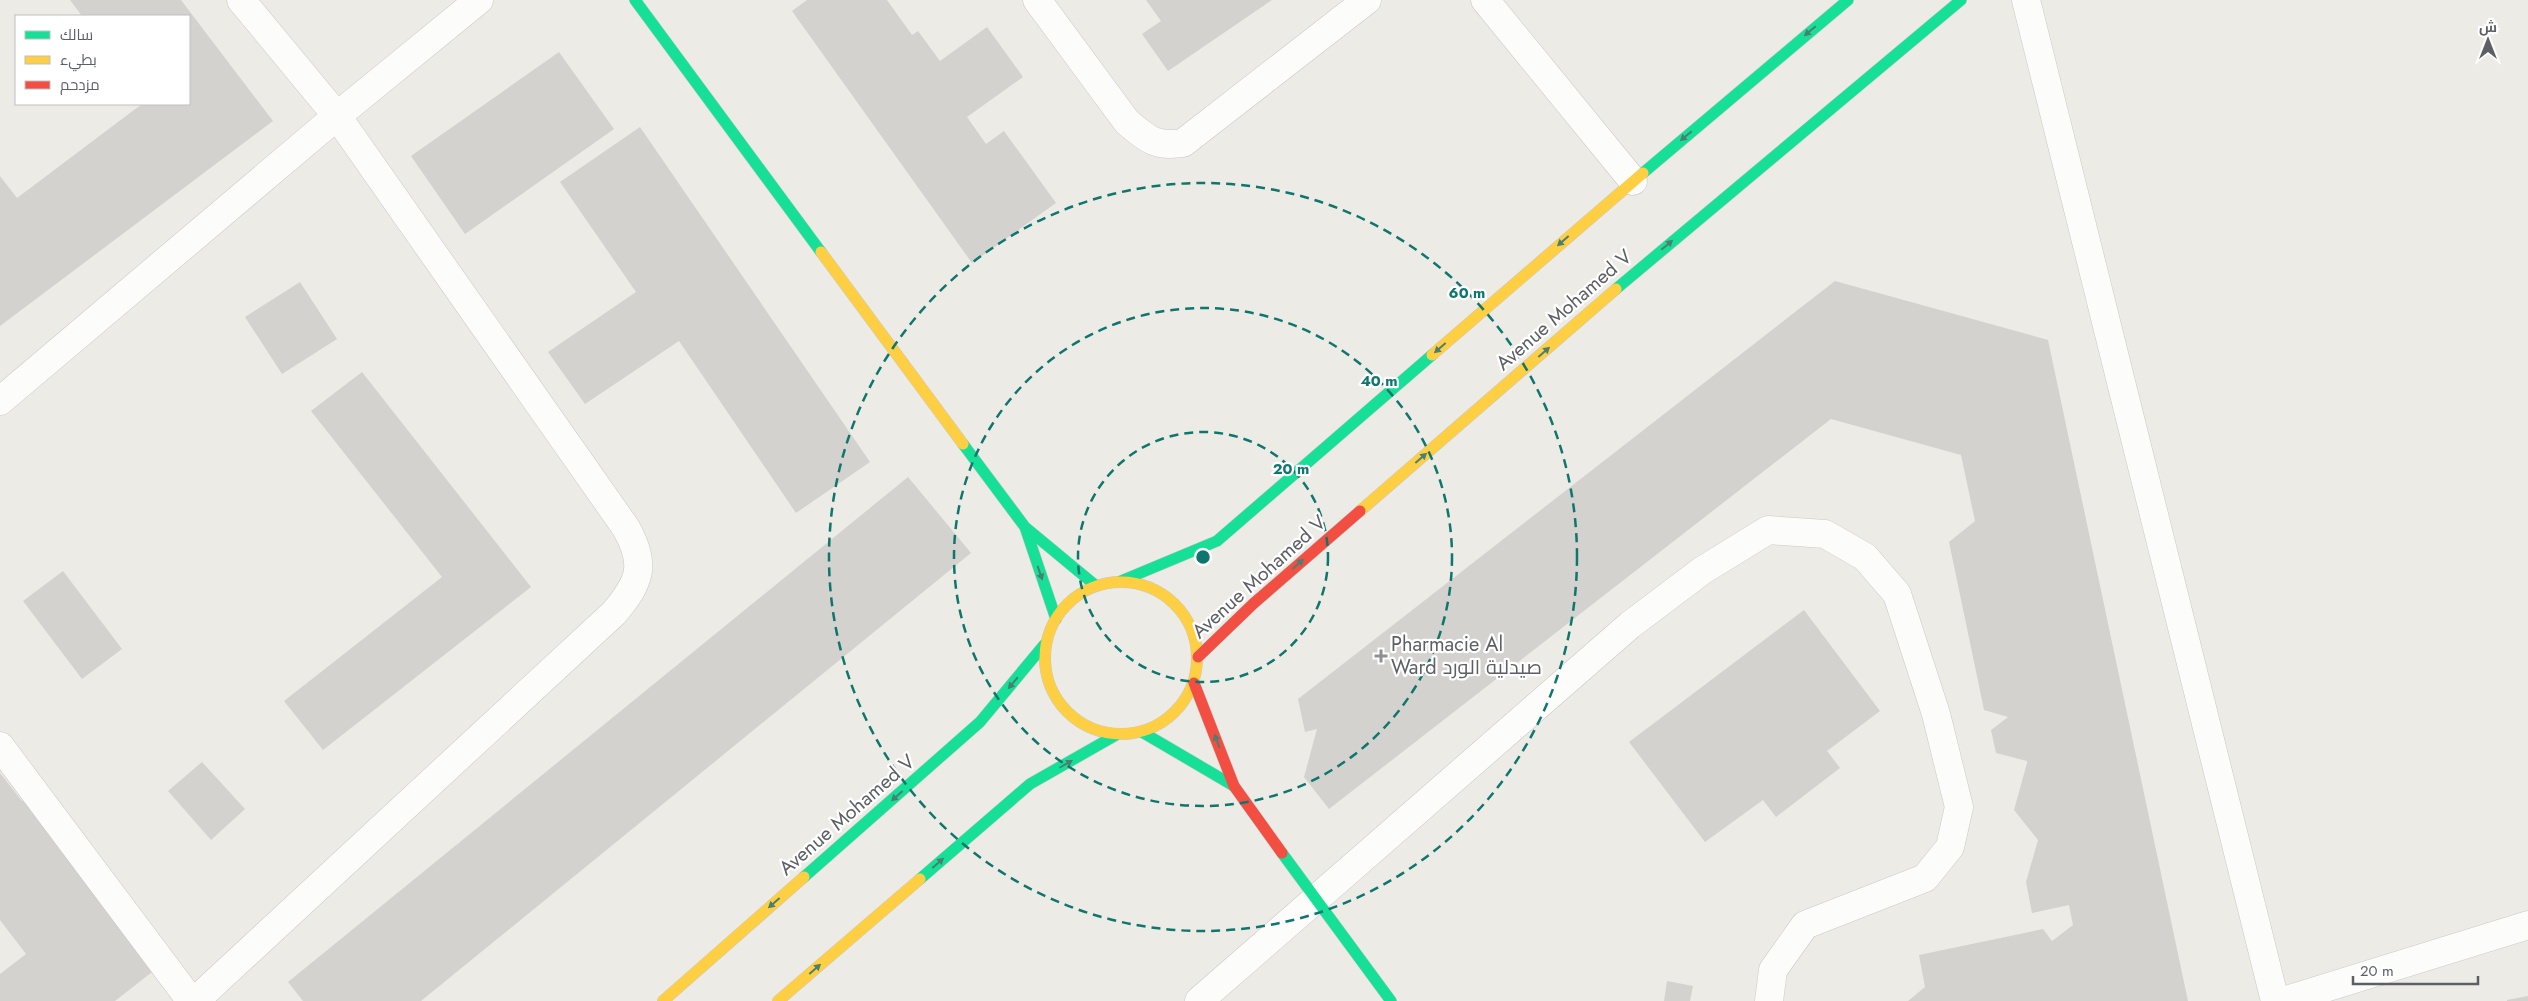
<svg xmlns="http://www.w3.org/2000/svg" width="2528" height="1001" font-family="Jost,Cairo,sans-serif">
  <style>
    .building { fill: #d3d2cf }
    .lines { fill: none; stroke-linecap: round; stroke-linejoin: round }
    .street-casing { stroke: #c9c9c8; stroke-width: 29 }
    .fast-casing { stroke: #c7c8c6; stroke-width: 12 }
    .slow-casing { stroke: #c7c8c6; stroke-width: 12 }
    .jam-casing { stroke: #c7c8c6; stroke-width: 12 }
    .street { stroke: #fcfcfb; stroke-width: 28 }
    .fast { stroke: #16e098; stroke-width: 11 }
    .slow { stroke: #ffcf43; stroke-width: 11 }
    .jam { stroke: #f24e42; stroke-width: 11 }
    .oneway { fill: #4a7f71 }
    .ring { fill: none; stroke: #0f766e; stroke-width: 2.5; stroke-dasharray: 9 6 }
    .poi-dot { fill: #8e9092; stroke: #fff; stroke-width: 2 }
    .labels { text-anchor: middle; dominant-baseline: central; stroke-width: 4.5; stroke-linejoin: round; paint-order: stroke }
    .street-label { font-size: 20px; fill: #5c5f64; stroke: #fff }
    .poi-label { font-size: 20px; fill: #5c5f64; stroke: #fff; text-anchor: start }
    .centre { fill: #0f766e; stroke: #fff; stroke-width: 2.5 }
    .ring-label { font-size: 15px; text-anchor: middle; font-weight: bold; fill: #0f766e; stroke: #fff; stroke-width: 4.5; stroke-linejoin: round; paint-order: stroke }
  </style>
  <rect width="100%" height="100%" fill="#ecebe6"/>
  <path class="building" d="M 70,0 L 181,0 L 273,121 L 0,326 L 0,176 L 17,198 L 142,104 L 189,104 L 189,16 L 82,16 Z
    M 807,0 L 887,0 L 912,35 L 918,31 L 940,61 L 987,27 L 1023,77 L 967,117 L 986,144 L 1004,131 L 1056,203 L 972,263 L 792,11 Z
    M 1146,0 L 1272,0 L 1168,71 L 1142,34 L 1161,21 Z
    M 559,52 L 614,129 L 465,234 L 411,156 Z
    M 640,127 L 870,462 L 796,513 L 679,341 L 585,404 L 548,352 L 636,292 L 560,182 Z
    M 1835,281 L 2048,340 L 2188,1001 L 1908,1001 L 1925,987 L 1919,955 L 2043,929 L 2052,941 L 2073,925 L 2069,905 L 2032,913 L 2026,882 L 2038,840 L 2014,810 L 2027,763 L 2027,761 L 1996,753 L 1991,730 L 2008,717 L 1984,710 L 1949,542 L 1975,521 L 1961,455 L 1831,419 L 1329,809 L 1304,777 L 1317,729 L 1305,732 L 1298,699 Z
    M 300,282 L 337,339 L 282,374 L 245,317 Z
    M 362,372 L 531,587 L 323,750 L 284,701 L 442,577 L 311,411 Z
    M 908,477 L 971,553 L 421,1001 L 303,1001 L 288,982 Z
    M 63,571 L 122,649 L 82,679 L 23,601 Z
    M 1804,610 L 1880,711 L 1827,751 L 1840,768 L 1776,817 L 1763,800 L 1705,842 L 1629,742 Z
    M 202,762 L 245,809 L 211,840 L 168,791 Z
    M 0,773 L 22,801 L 29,795 L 161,965 L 115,1001 L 0,1001 L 0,974 L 26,954 L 0,920 Z
    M 1667,981 L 1693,986 L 1690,1001 L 1664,1001 Z
    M 2528,996 L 2528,1001 L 2507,1001 L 2507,1000 Z"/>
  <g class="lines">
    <g class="street-casing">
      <path id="street" d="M 1037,0 L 1127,122 C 1147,139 1155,147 1183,143 L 1367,0
        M 1485,0 L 1633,181
        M 2026,0 L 2275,1001
        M 0,401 L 337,116 L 479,0
        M 0,746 L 191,1001
        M 195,1001 L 614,613 C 640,582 647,565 626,528 L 337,116 L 241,0
        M 1199,1001 L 1630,625 L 1703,570 L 1768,530 L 1825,534 L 1865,557 L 1897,594 L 1936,714 L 1959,807 L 1950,847 L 1925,878 L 1805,925 L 1773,970 L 1769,1001
        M 2283,1001 L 2528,925"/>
    </g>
    <g class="fast-casing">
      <path id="fast" d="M 635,0 L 821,252
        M 1643,173 L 1848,0
        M 1616,289 L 1961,0
        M 963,444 L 1025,527 L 1095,585
        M 1025,527 L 1056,619
        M 1121,581 L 1217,541 L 1432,355
        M 1142,732 L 1234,786
        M 1282,853 L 1391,1001
        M 804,877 L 980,722 L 1044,645
        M 920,879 L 1030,784 L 1116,735"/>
    </g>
    <g class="slow-casing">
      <path id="slow" d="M 821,252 L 963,444
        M 1432,355 L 1643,173
        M 1360,511 L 1616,289
        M1045 658a76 76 0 1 1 152 0a76 76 0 1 1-152 0Z
        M 663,1001 L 804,877
        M 778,1001 L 920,879"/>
    </g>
    <g class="jam-casing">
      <path id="jam" d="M 1198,657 L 1253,604 L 1360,511
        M 1194,683 L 1234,786 L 1282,853"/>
    </g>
    <use href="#street" class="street"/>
    <use href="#fast" class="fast"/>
    <use href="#slow" class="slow"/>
    <use href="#jam" class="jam"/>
  </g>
  <defs><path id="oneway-solid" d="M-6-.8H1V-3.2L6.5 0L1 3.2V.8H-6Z" transform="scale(1.25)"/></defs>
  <g class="oneway">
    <use href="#oneway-solid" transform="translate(1810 31) rotate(140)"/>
    <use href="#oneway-solid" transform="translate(1686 136) rotate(140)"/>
    <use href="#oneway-solid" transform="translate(1563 241) rotate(139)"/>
    <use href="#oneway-solid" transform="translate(1667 245) rotate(-40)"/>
    <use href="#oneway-solid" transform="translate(1440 348) rotate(139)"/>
    <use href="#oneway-solid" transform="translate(1544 352) rotate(-41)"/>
    <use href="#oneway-solid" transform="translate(1421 458) rotate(-41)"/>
    <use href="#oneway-solid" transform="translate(1298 564) rotate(-41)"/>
    <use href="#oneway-solid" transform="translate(1040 573) rotate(71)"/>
    <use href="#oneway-solid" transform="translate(1013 683) rotate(130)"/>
    <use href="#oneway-solid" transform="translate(1217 741) rotate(-111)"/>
    <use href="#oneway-solid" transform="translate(1066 764) rotate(-30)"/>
    <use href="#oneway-solid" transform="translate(897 796) rotate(139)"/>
    <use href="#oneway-solid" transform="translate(938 863) rotate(-41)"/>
    <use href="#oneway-solid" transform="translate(774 903) rotate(139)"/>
    <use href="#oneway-solid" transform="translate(815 969) rotate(-41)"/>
  </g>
  <g class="ring">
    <circle cx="1203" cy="557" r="125"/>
    <circle cx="1203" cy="557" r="249"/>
    <circle cx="1203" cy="557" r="374"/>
  </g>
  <path class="poi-dot" d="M1378.5 648.5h5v5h5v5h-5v5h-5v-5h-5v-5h5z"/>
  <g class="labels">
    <g class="street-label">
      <text transform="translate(1564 310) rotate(-41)">Avenue Mohamed V</text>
      <text transform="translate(1259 577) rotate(-42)">Avenue Mohamed V</text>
      <text transform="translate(847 815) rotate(-41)">Avenue Mohamed V</text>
    </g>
    <g class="poi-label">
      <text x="1391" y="644">Pharmacie Al<tspan x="1391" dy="23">Ward صيدلية الورد</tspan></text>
    </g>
  </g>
  <circle cx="1203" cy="557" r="8" class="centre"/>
  <g class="ring-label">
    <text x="1467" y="298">60 m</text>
    <text x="1379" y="386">40 m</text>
    <text x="1291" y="474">20 m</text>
  </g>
  <rect x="15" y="15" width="175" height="90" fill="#ffffff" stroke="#bebfc1"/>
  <rect x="25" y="31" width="25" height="8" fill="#16e098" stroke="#bebfc1"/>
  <text x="60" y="40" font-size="15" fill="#5c5f64">سالك</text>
  <rect x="25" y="56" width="25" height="8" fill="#ffcf43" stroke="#bebfc1"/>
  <text x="60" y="65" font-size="15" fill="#5c5f64">بطيء</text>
  <rect x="25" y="81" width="25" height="8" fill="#f24e42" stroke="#bebfc1"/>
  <text x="60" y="90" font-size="15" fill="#5c5f64">مزدحم</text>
  <g transform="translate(2488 40)" stroke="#ffffff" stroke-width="4" paint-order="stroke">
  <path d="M0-4L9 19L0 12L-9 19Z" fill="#5c5f64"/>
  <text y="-8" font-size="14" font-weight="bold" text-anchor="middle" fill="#5c5f64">ش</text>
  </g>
  <path d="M2353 976v8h125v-8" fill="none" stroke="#5c5f64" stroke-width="2.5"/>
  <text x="2360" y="976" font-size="15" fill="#5c5f64" stroke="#ffffff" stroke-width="4" paint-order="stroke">20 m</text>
</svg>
